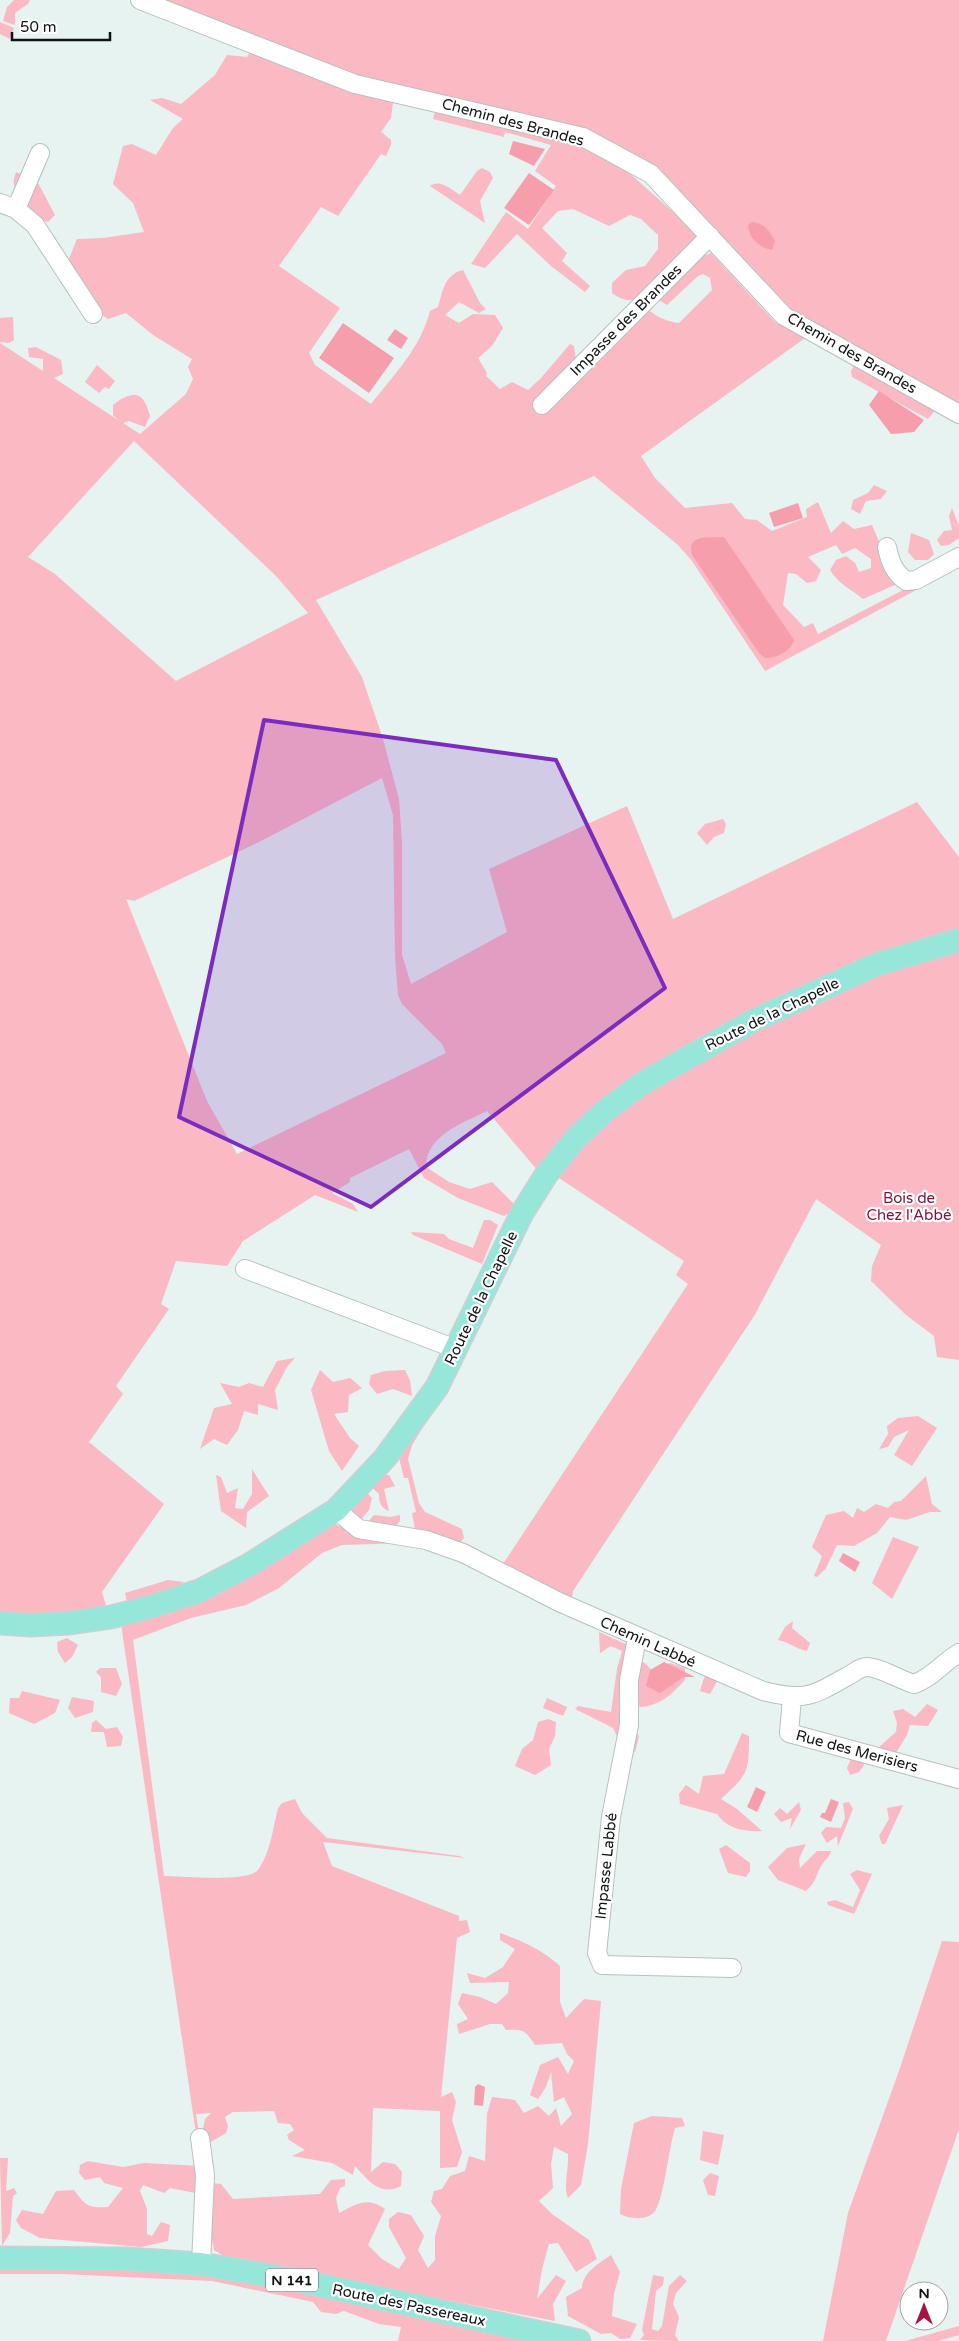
<svg xmlns="http://www.w3.org/2000/svg" width="959" height="2341" font-family="'Varela Round',sans-serif">
  <style>
    .green { fill: #fab9c3; fill-rule: evenodd }
    .water { fill: #f79ead }
    .lines { fill: none; stroke-linecap: round; stroke-linejoin: round }
    .minor-casing { stroke: #b5c2bf; stroke-width: 20 }
    .major-casing { stroke: #cfd0d0; stroke-width: 25 }
    .minor { stroke: #fff; stroke-width: 18 }
    .major { stroke: #96e6da; stroke-width: 22 }
    .marked { fill: #7b2cbf; fill-opacity: 0.2; stroke: #7b2cbf; stroke-width: 4; stroke-linejoin: round }
    .labels { text-anchor: middle; dominant-baseline: central; stroke-width: 4.5; stroke-linejoin: round; paint-order: stroke }
    .shield { fill: #fff; stroke: #575a5a; stroke-width: 1 }
    .shield-label { font-size: 14px; font-weight: bold; fill: #0f1413 }
    .street-label { font-size: 15px; fill: #0f1413; stroke: #fff }
    .park-label { font-size: 15px; fill: #7d1536; stroke: #fff }
  </style>
  <rect width="100%" height="100%" fill="#e6f3f1"/>
  <path class="green" d="M 14,0 L 30,0 L 28,4 L 15,13 L 15,25 L 3,21 L 7,7 Z
    M 163,0 L 959,0 L 959,404 L 793,314 L 680,196 L 589,135 L 520,113 L 366,81 Z
    M 0,22 L 14,28 L 10,39 L 0,34 Z
    M 251,50 L 393,103 L 391,118 L 381,132 L 391,140 L 391,145 L 386,156 L 381,154 L 338,216 L 321,207 L 279,266 L 340,308 L 309,353 L 315,365 L 371,404 C 394,375 421,347 430,311 L 438,307 C 443,291 444,275 463,270 L 480,303 L 486,309 L 479,313 L 459,302 L 445,315 L 459,323 L 473,314 L 495,315 L 503,328 L 492,346 L 478,358 L 487,373 L 486,376 L 500,389 L 512,382 L 528,390 L 541,378 L 570,344 L 574,346 L 576,360 L 646,308 C 657,317 665,321 679,323 L 712,290 L 710,278 L 703,274 L 698,276 L 667,305 L 659,300 L 659,297 L 700,257 L 711,253 L 775,322 L 805,338 L 641,456 L 655,478 L 685,508 L 732,503 L 745,519 L 757,520 L 772,531 L 807,517 L 806,509 L 818,502 L 831,533 L 843,521 L 854,529 L 872,525 L 897,584 L 863,599 C 850,588 839,585 830,570 L 836,560 L 846,556 L 855,563 L 859,572 L 871,568 L 871,559 L 855,548 L 842,554 L 836,545 L 808,557 L 821,570 L 816,581 L 807,583 L 796,574 L 788,573 L 783,605 L 804,627 L 813,623 L 818,634 L 959,561 L 959,567 L 765,671 L 692,561 L 678,545 L 594,476 L 316,600 L 362,677 L 383,739 L 399,799 L 402,843 L 402,955 L 411,984 L 507,932 L 489,869 L 627,806 L 673,919 L 917,802 L 959,857 L 959,930 L 746,1015 L 539,1172 L 487,1111 C 463,1123 426,1135 426,1167 L 449,1182 L 470,1189 L 492,1182 L 513,1203 L 513,1210 L 504,1216 L 458,1198 L 424,1178 L 409,1149 L 350,1178 L 350,1182 L 332,1193 L 353,1204 L 358,1212 L 315,1195 L 243,1241 L 227,1266 L 176,1261 L 161,1304 L 169,1309 L 116,1386 L 123,1394 L 89,1442 L 164,1504 L 102,1592 L 107,1609 L 46,1615 L 0,1613 L 0,343 L 43,371 L 43,359 L 29,357 L 28,348 L 36,347 L 61,360 L 63,374 L 54,378 L 118,420 L 113,415 L 113,405 C 133,390 143,390 150,416 L 145,427 L 129,421 L 123,423 L 140,434 L 186,394 L 193,379 L 188,367 L 192,359 L 153,335 L 126,313 L 108,319 L 92,308 L 66,266 L 77,239 L 103,238 L 144,232 L 133,203 L 113,184 L 123,146 L 132,144 L 156,155 L 173,128 L 183,119 L 150,100 L 162,98 L 181,104 L 215,75 L 227,55 L 247,57 ZM 134,441 L 276,576 L 308,613 L 176,681 L 55,574 L 28,557 ZM 382,778 L 393,815 L 395,956 L 398,995 L 402,1004 L 442,1044 L 446,1053 L 237,1154 L 207,1101 L 126,899 L 134,901 L 259,842 Z
    M 435,112 L 563,139 L 617,162 L 692,229 L 696,237 C 690,246 650,293 641,297 C 630,303 622,300 612,293 L 612,283 L 626,270 L 645,266 L 658,249 L 658,235 L 641,219 L 630,215 L 609,226 L 573,209 L 558,211 L 542,228 L 567,253 L 562,261 L 590,286 L 585,292 L 551,266 L 517,234 L 485,268 L 471,264 L 506,212 L 528,229 L 556,186 L 535,171 L 551,145 L 505,132 L 504,137 L 433,119 Z
    M 482,168 L 490,172 L 493,178 L 480,201 L 485,223 L 430,186 C 441,179 450,189 460,195 L 477,171 Z
    M 16,172 L 37,181 L 55,215 L 48,222 C 35,217 16,199 14,184 C 13,180 15,176 16,172 Z
    M 13,317 L 14,340 L 9,343 L 0,342 L 0,318 Z
    M 97,365 L 115,381 L 109,389 L 105,387 L 99,393 L 85,382 Z
    M 854,365 L 936,409 L 928,419 L 852,377 L 851,371 Z
    M 874,485 L 887,491 L 881,499 L 866,501 L 860,514 L 851,509 L 853,500 L 868,493 Z
    M 952,508 L 959,526 L 959,538 L 949,545 L 941,546 L 937,540 L 944,531 L 952,530 L 949,516 Z
    M 911,533 L 929,540 L 934,554 L 928,560 L 915,560 L 908,552 Z
    M 723,819 L 726,824 L 724,833 L 714,837 L 707,845 L 697,833 L 705,824 Z
    M 959,946 L 959,1360 L 937,1357 L 934,1336 L 906,1315 L 871,1281 L 872,1266 L 881,1245 L 816,1199 L 754,1316 L 573,1591 L 572,1597 L 659,1643 L 501,1567 L 688,1284 L 676,1275 L 684,1261 L 559,1178 L 555,1182 L 577,1148 L 633,1099 L 685,1064 L 869,975 Z
    M 484,1220 L 490,1220 L 498,1225 L 482,1264 L 413,1235 L 411,1232 L 444,1234 L 449,1239 L 473,1248 Z
    M 295,1358 L 287,1367 L 275,1390 L 278,1410 L 258,1404 L 258,1415 L 244,1411 L 238,1430 L 227,1445 L 214,1439 L 200,1449 L 214,1408 L 232,1404 L 220,1383 L 239,1387 L 249,1383 L 263,1387 L 277,1361 Z
    M 320,1370 L 333,1382 L 350,1378 L 362,1388 L 349,1395 L 348,1412 L 334,1414 L 350,1438 L 359,1446 L 342,1471 L 329,1451 L 311,1390 Z
    M 405,1370 L 410,1380 L 412,1396 L 393,1389 L 377,1394 L 369,1384 L 371,1375 L 385,1371 Z
    M 447,1388 L 412,1445 L 408,1459 L 419,1503 L 425,1512 L 462,1529 L 464,1538 L 458,1545 L 425,1535 L 415,1529 L 412,1513 L 416,1512 L 408,1478 L 404,1478 L 399,1458 Z
    M 918,1416 L 937,1428 L 912,1466 L 894,1455 L 909,1430 L 894,1437 L 888,1447 L 879,1449 L 888,1434 L 887,1426 L 898,1418 Z
    M 252,1469 L 269,1496 L 247,1512 L 246,1528 L 221,1511 L 216,1475 L 221,1477 L 227,1493 L 238,1488 L 235,1508 L 243,1509 L 252,1494 Z
    M 379,1475 L 389,1475 L 395,1486 L 384,1489 L 389,1511 C 381,1508 379,1503 379,1494 L 369,1485 Z
    M 926,1476 L 932,1504 L 942,1512 L 930,1512 L 906,1520 L 890,1517 L 877,1533 L 854,1546 L 837,1545 L 826,1568 L 817,1577 L 814,1576 L 822,1556 L 812,1547 L 826,1515 L 844,1511 L 853,1518 L 857,1508 L 864,1512 L 876,1504 L 888,1508 L 894,1502 L 901,1501 Z
    M 364,1490 L 372,1498 L 369,1510 L 359,1522 L 352,1513 L 352,1508 Z
    M 374,1515 L 390,1517 L 400,1515 L 400,1521 L 395,1527 L 365,1525 Z
    M 332,1523 L 355,1533 L 410,1543 L 342,1545 L 322,1553 L 279,1588 L 246,1605 L 191,1618 L 133,1640 L 164,1876 C 182,1876 247,1883 258,1870 C 270,1854 273,1828 278,1808 L 282,1803 L 295,1799 L 302,1813 L 327,1838 L 459,1856 L 465,1858 L 323,1842 L 332,1866 L 459,1916 L 459,1921 L 467,1920 L 470,1932 L 457,1938 L 441,2097 L 452,2092 L 456,2102 L 452,2120 L 462,2152 L 457,2167 L 440,2168 L 440,2111 L 373,2108 L 371,2172 L 383,2162 L 395,2164 L 402,2172 L 401,2186 C 380,2197 368,2180 355,2166 L 353,2175 L 332,2163 L 292,2156 L 305,2150 L 289,2140 L 287,2135 L 294,2130 L 290,2124 L 278,2123 L 274,2111 L 233,2112 L 225,2117 L 228,2126 L 226,2133 L 209,2143 L 202,2134 L 205,2119 L 211,2113 L 196,2114 L 199,2133 L 196,2134 L 121,1624 L 153,1617 L 247,1579 Z
    M 893,1537 L 919,1547 L 892,1599 L 872,1583 Z
    M 168,1580 L 184,1582 L 162,1594 L 127,1602 L 125,1593 Z
    M 793,1621 L 792,1628 L 810,1643 L 807,1651 C 796,1649 789,1642 778,1640 L 785,1627 Z
    M 599,1632 L 630,1646 L 639,1660 L 646,1664 L 653,1672 L 670,1663 L 685,1668 L 685,1680 C 672,1694 660,1706 640,1707 L 634,1693 L 626,1711 L 639,1737 L 635,1752 L 618,1738 L 613,1728 L 575,1709 L 578,1706 L 611,1712 L 617,1669 L 622,1651 L 611,1646 L 600,1653 Z
    M 67,1638 L 78,1645 L 72,1657 L 65,1663 L 58,1652 L 57,1642 Z
    M 100,1668 L 116,1668 L 122,1684 L 116,1696 L 101,1692 L 101,1677 L 96,1672 Z
    M 708,1673 L 719,1678 L 710,1694 L 700,1691 L 704,1678 Z
    M 22,1691 L 60,1700 L 55,1713 L 34,1724 L 9,1713 L 10,1698 L 19,1698 Z
    M 72,1697 L 94,1701 L 93,1712 L 75,1718 L 68,1708 Z
    M 547,1698 L 567,1707 L 563,1716 L 543,1708 Z
    M 927,1704 L 938,1710 L 928,1726 L 910,1725 L 907,1735 L 896,1753 L 883,1752 L 879,1747 L 896,1732 L 897,1723 L 893,1711 L 903,1709 L 915,1717 Z
    M 548,1719 L 556,1722 L 555,1736 L 549,1749 L 551,1765 L 535,1775 L 515,1766 L 522,1749 L 533,1740 L 538,1722 Z
    M 96,1720 L 106,1729 L 117,1727 L 123,1737 L 121,1746 L 107,1747 L 104,1732 L 91,1732 L 92,1723 Z
    M 742,1733 L 749,1736 C 749,1773 748,1774 721,1799 L 737,1809 L 762,1831 C 745,1832 727,1829 717,1814 L 680,1804 L 679,1794 L 686,1785 L 699,1794 L 703,1776 L 724,1774 Z
    M 850,1755 L 863,1760 L 864,1765 L 859,1772 L 850,1775 L 847,1768 L 850,1761 Z
    M 799,1802 L 801,1810 L 790,1829 L 792,1818 L 781,1822 L 774,1814 L 780,1808 L 787,1814 Z
    M 849,1802 L 853,1809 L 838,1846 L 837,1836 L 827,1843 L 821,1833 L 826,1827 L 841,1828 L 845,1818 L 843,1803 Z
    M 903,1805 L 885,1844 L 882,1844 L 879,1836 L 889,1819 L 887,1808 Z
    M 806,1844 L 799,1859 L 800,1868 L 817,1851 L 831,1851 C 829,1858 826,1859 822,1864 C 815,1876 818,1880 806,1891 L 778,1880 L 768,1867 L 787,1848 Z
    M 726,1845 L 750,1863 L 750,1871 L 746,1877 L 728,1873 L 719,1849 Z
    M 857,1870 L 872,1874 L 854,1914 L 828,1905 L 827,1902 L 835,1900 L 853,1907 L 860,1890 L 850,1874 Z
    M 500,1933 C 522,1941 543,1950 560,1966 L 560,2002 L 566,2018 L 584,1999 L 601,2001 L 588,2144 L 581,2185 L 568,2198 C 563,2186 569,2169 568,2154 L 554,2147 L 551,2164 L 553,2188 L 539,2201 L 552,2214 L 589,2240 L 597,2259 L 576,2272 L 558,2243 L 549,2244 L 542,2269 L 537,2299 L 556,2275 L 566,2281 L 553,2304 L 555,2321 L 225,2257 L 214,2250 L 210,2228 L 212,2183 L 221,2184 L 233,2199 L 320,2194 L 331,2180 L 345,2179 L 345,2186 L 340,2188 L 336,2198 L 339,2213 C 356,2204 367,2196 385,2209 L 368,2245 L 382,2259 L 399,2269 L 406,2258 L 389,2227 L 389,2219 L 398,2212 L 411,2215 L 424,2236 L 418,2250 L 428,2268 L 435,2260 L 435,2236 L 441,2216 L 431,2202 L 434,2191 L 442,2189 L 450,2176 L 465,2171 L 469,2156 L 485,2161 L 487,2114 L 492,2097 L 515,2100 L 524,2113 L 538,2106 L 549,2116 L 556,2108 L 561,2126 L 572,2114 L 564,2097 L 554,2102 L 551,2072 L 546,2087 L 538,2099 L 530,2095 L 540,2065 L 558,2057 L 568,2074 L 574,2061 L 567,2054 L 562,2043 L 535,2045 C 525,2030 524,2029 506,2030 L 502,2024 L 490,2024 L 459,2034 L 457,2024 L 468,2019 L 458,2004 L 462,1993 L 480,1997 L 496,2004 L 508,1993 L 509,1982 L 470,1983 L 467,1973 L 485,1978 L 503,1967 L 515,1949 L 500,1940 Z
    M 942,1941 L 959,1942 L 959,2129 L 886,2341 L 823,2341 L 848,2213 L 900,2068 Z
    M 652,2116 L 682,2118 L 685,2126 L 675,2128 C 669,2147 664,2198 655,2211 C 648,2221 629,2219 620,2214 L 621,2189 L 634,2123 Z
    M 703,2131 L 724,2135 L 718,2165 L 700,2160 Z
    M 0,2158 L 8,2158 L 6,2191 L 14,2188 L 17,2193 L 13,2196 L 10,2233 L 2,2246 Z
    M 88,2161 L 123,2167 L 144,2163 L 201,2166 L 200,2216 L 195,2193 L 170,2188 L 164,2193 L 143,2185 L 140,2191 L 147,2209 L 147,2234 L 152,2236 L 161,2222 L 170,2225 L 168,2241 L 141,2247 L 40,2238 L 21,2228 L 16,2220 L 22,2210 L 43,2214 L 56,2191 L 74,2190 C 86,2206 88,2208 108,2207 L 123,2188 L 104,2183 L 100,2177 L 85,2180 L 79,2173 L 80,2165 Z
    M 710,2173 L 719,2176 L 715,2196 L 708,2195 L 703,2180 Z
    M 611,2255 L 620,2272 L 614,2294 L 612,2316 L 637,2324 L 630,2338 L 620,2339 L 611,2333 L 601,2334 L 568,2316 L 566,2297 L 582,2288 C 583,2272 598,2264 611,2255 Z
    M 0,2266 L 168,2270 L 239,2279 L 532,2341 L 398,2341 L 401,2327 L 379,2324 L 344,2311 L 336,2314 L 321,2312 L 313,2302 L 212,2281 L 62,2274 L 0,2274 Z
    M 653,2275 L 664,2277 L 663,2285 L 656,2291 L 652,2329 L 658,2331 L 662,2326 L 669,2286 L 680,2275 L 687,2281 L 676,2293 L 673,2304 L 679,2317 L 675,2335 L 679,2341 L 640,2340 L 644,2335 L 642,2330 Z
    M 959,2326 L 959,2335 L 938,2341 L 905,2341 Z"/>
  <path class="water" d="M 513,141 L 545,149 L 534,166 L 509,154 Z
    M 529,173 L 554,190 L 529,225 L 504,208 Z
    M 752,222 C 764,223 769,230 775,241 L 772,250 C 759,247 749,239 748,225 Z
    M 343,323 L 394,358 L 369,393 L 319,358 Z
    M 395,329 L 408,338 L 401,349 L 387,340 Z
    M 879,391 L 924,420 L 914,432 L 891,434 L 869,405 Z
    M 798,503 L 803,518 L 774,527 L 769,513 Z
    M 724,537 L 794,640 C 790,652 777,658 765,658 L 759,653 L 692,555 C 686,533 710,538 724,537 Z
    M 843,1553 L 860,1562 L 855,1572 L 839,1561 Z
    M 664,1662 L 695,1677 L 684,1677 L 660,1693 L 646,1686 L 650,1670 Z
    M 756,1787 L 766,1792 L 757,1812 L 747,1807 Z
    M 831,1799 L 839,1802 L 831,1822 L 820,1817 L 822,1813 L 825,1813 Z
    M 478,2084 L 485,2087 L 483,2106 L 474,2105 L 475,2087 Z"/>
  <g class="lines">
    <g class="minor-casing">
      <path id="minor" d="M 140,0 L 355,84 L 583,137 L 651,174 L 784,316 L 959,414
        M 0,203 L 16,209 L 35,225 L 93,314
        M 16,209 L 40,153
        M 542,405 L 710,236
        M 887,547 C 890,562 894,572 906,581 L 916,580 L 959,557
        M 245,1269 L 456,1349
        M 336,1510 L 359,1529 L 426,1540 L 463,1553 L 559,1602 L 763,1691 C 803,1701 811,1697 846,1677 C 853,1674 859,1667 867,1667 C 879,1667 900,1680 914,1684 C 933,1677 942,1663 959,1653
        M 637,1638 L 629,1680 L 629,1725 L 611,1817 L 597,1953 L 602,1965 L 732,1968
        M 792,1698 L 789,1733 L 959,1779
        M 200,2138 L 205,2175 L 201,2264"/>
    </g>
    <g class="major-casing">
      <path id="major" d="M 0,1623 L 30,1625 L 70,1623 L 111,1617 L 153,1606 L 199,1591 L 249,1565 L 336,1510 L 385,1458 L 437,1387 L 522,1213 L 546,1175 L 576,1138 L 605,1111 L 641,1084 L 753,1021 L 875,965 L 959,940
        M 0,2258 L 127,2259 L 201,2264 L 296,2280 L 579,2341"/>
    </g>
    <use href="#minor" class="minor"/>
    <use href="#major" class="major"/>
  </g>
  <path class="marked" d="M 264,720 L 556,760 L 665,988 L 371,1207 L 179,1117 Z"/>
  <g class="labels">
    <rect class="shield" x="266" y="2268.5" width="52" height="23" rx="4"/>
    <g class="shield-label">
      <text x="292" y="2280">N 141</text>
    </g>
    <g class="street-label">
      <text transform="translate(513 122) rotate(15)">Chemin des Brandes</text>
      <text transform="translate(626 320) rotate(-45)">Impasse des Brandes</text>
      <text transform="translate(852 353) rotate(30)">Chemin des Brandes</text>
      <text transform="translate(772 1014) rotate(-26)">Route de la Chapelle</text>
      <text transform="translate(481 1298) rotate(-64)">Route de la Chapelle</text>
      <text transform="translate(648 1642) rotate(24)">Chemin Labbé</text>
      <text transform="translate(857 1751) rotate(15)">Rue des Merisiers</text>
      <text transform="translate(606 1866) rotate(-84)">Impasse Labbé</text>
      <text transform="translate(409 2305) rotate(12)">Route des Passereaux</text>
    </g>
    <g class="park-label">
      <text x="909" y="1198">Bois de<tspan x="909" dy="17">Chez l'Abbé</tspan></text>
    </g>
  </g>
  <g transform="translate(924 2306)"><circle r="24" fill="#ffffff" stroke="#9fa1a1"/>
  <path d="M0-4L9 19L0 12L-9 19Z" fill="#a71247"/>
  <text y="-8" font-size="14" font-weight="bold" text-anchor="middle" fill="#0f1413">N</text>
  </g>
  <path d="M12 32v8h98v-8" fill="none" stroke="#0f1413" stroke-width="2.5"/>
  <text x="20" y="32" font-size="15" fill="#0f1413" stroke="#ffffff" stroke-width="4" paint-order="stroke">50 m</text>
</svg>
